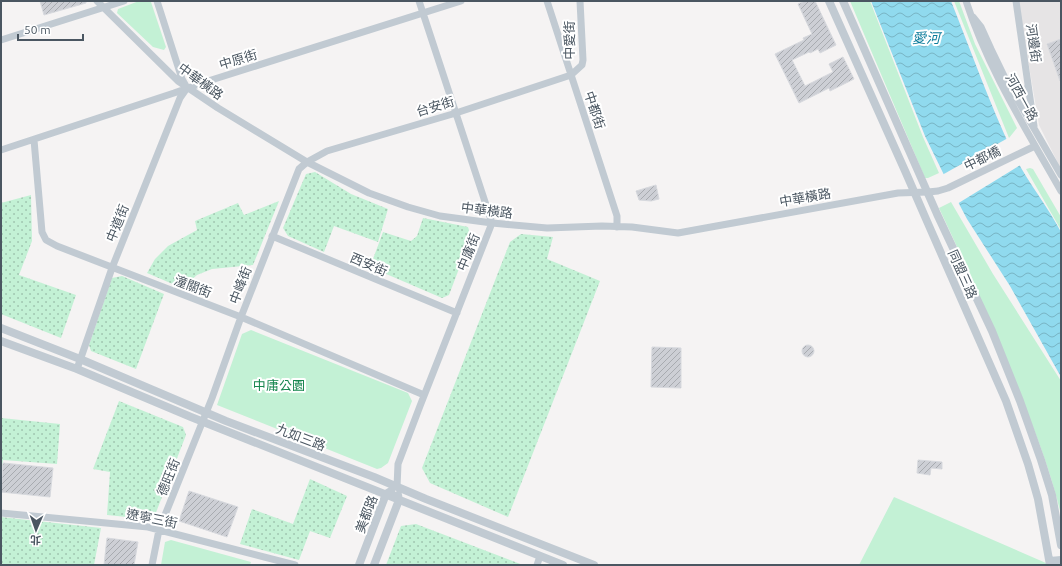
<svg xmlns="http://www.w3.org/2000/svg" width="1062" height="566" font-family="Ubuntu,'Noto Sans TC',sans-serif">
  <style>
    .education { fill: #e6e4e5 }
    .grass { fill: url(#grass-dots) }
    .park { fill: #c3f1d5 }
    .water { fill: url(#water-waves) }
    .pier { fill: #f5f3f3 }
    .building { fill: url(#building-hatch); stroke: #d7d9de }
    .lines { fill: none; stroke-linecap: round; stroke-linejoin: round }
    .minor { stroke: #c1cad2; stroke-width: 7 }
    .tertiary { stroke: #c1cad2; stroke-width: 8 }
    .labels { text-anchor: middle; dominant-baseline: central; stroke-width: 4; stroke-linejoin: round; paint-order: stroke }
    .street-label { font-size: 13px; fill: #4a5661; stroke: #fff }
    .park-label { font-size: 13px; fill: #17864f; stroke: #fff }
    .water-label { font-size: 14px; font-style: italic; fill: #0c7c9b; stroke: #fff }
  </style>
  <defs>
    <pattern id="grass-dots" width="8" height="8" patternUnits="userSpaceOnUse"><rect width="8" height="8" fill="#c3f1d5"/><path d="M2 2h.1M6 6h.1" fill="none" stroke="#a0c6b0" stroke-width="1.8" stroke-linecap="round"/></pattern>
    <pattern id="water-waves" width="16" height="10" patternUnits="userSpaceOnUse"><rect width="16" height="10" fill="#90daee"/><path d="M0 5q4-4 8 0t8 0" fill="none" stroke="#78b4c4"/></pattern>
    <pattern id="building-hatch" width="6" height="6" patternUnits="userSpaceOnUse"><rect width="6" height="6" fill="#cdcfd5"/><path d="M-1 1l2-2M0 6l6-6M5 7l2-2" fill="none" stroke="#a8abb0"/></pattern>
  </defs>
  <rect width="100%" height="100%" fill="#f5f3f3"/>
  <path class="education" d="M 1018,1 L 1061,1 L 1061,169 L 1039,125 Z"/>
  <path class="grass" d="M 315,172 L 351,194 L 388,209 L 378,242 L 334,226 L 324,252 L 288,236 L 283,228 L 306,174 Z
    M 31,195 L 32,241 L 19,275 L 76,295 L 61,338 L 1,314 L 1,203 Z
    M 279,201 L 253,265 L 212,269 L 197,275 L 182,288 L 147,273 L 155,259 L 168,246 L 197,230 L 195,221 L 238,203 L 244,215 Z
    M 423,218 L 468,227 L 471,237 L 449,295 L 442,298 L 370,267 L 383,232 L 411,241 L 417,236 Z
    M 521,234 L 553,237 L 547,259 L 600,281 L 508,517 L 430,483 L 422,468 L 510,242 Z
    M 122,276 L 164,294 L 136,369 L 91,351 L 89,345 L 112,278 Z
    M 119,401 L 183,427 L 186,435 L 155,515 L 147,519 L 107,515 L 110,472 L 93,469 Z
    M 1,418 L 60,424 L 57,464 L 3,460 L 1,477 Z
    M 310,479 L 347,496 L 330,538 L 310,531 L 299,560 L 240,544 L 252,509 L 293,524 Z
    M 1,517 L 101,528 L 94,565 L 1,565 Z
    M 416,524 L 523,565 L 386,565 L 401,526 Z"/>
  <path class="park" d="M 139,1 L 149,1 L 151,2 L 166,47 L 164,50 L 153,47 L 117,13 L 118,9 Z
    M 850,1 L 870,1 L 923,137 L 939,173 L 928,178 L 925,178 Z
    M 954,1 L 959,1 L 975,44 L 1017,128 L 1009,138 Z
    M 1030,168 L 1033,169 L 1061,217 L 1061,230 L 1026,169 Z
    M 951,202 L 993,274 L 1061,381 L 1061,515 C 1050,467 1031,421 1012,375 C 989,318 965,263 939,208 Z
    M 251,330 L 408,393 L 412,401 L 388,463 L 381,468 L 377,469 L 217,405 L 242,334 Z
    M 894,497 L 1046,563 L 1046,565 L 859,565 Z
    M 171,540 L 251,562 L 250,565 L 161,565 L 165,542 Z"/>
  <path class="water" d="M 871,1 L 951,1 C 971,51 989,102 1012,151 C 1026,180 1046,204 1061,232 L 1061,377 L 1010,286 L 967,219 L 946,179 L 925,136 Z"/>
  <path class="pier" d="M 1008,138 L 1022,164 L 957,204 L 942,175 Z"/>
  <path class="building" d="M 40,1 L 86,1 L 86,3 L 44,15 Z
    M 805,1 L 815,1 L 836,45 L 820,53 L 818,49 L 810,53 L 809,52 L 792,60 L 805,86 L 833,72 L 829,64 L 843,57 L 854,79 L 830,91 L 829,88 L 799,103 L 775,54 L 804,40 L 803,38 L 812,34 L 798,4 Z
    M 1061,39 L 1061,81 L 1060,81 L 1047,44 Z
    M 656,185 L 659,199 L 651,201 L 639,200 L 636,191 Z
    M802 351a6 6 0 1 1 12 0a6 6 0 1 1-12 0Z
    M 652,347 L 681,348 L 681,388 L 651,387 Z
    M 918,460 L 942,462 L 942,469 L 931,468 L 930,475 L 917,473 Z
    M 3,463 L 53,468 L 50,497 L 1,492 Z
    M 189,491 L 238,507 L 227,537 L 179,521 Z
    M 107,538 L 138,542 L 134,565 L 104,565 Z"/>
  <g class="lines">
    <path class="minor" d="M 97,1 L 178,81 L 218,108 L 307,162 L 369,193 L 408,207 L 440,216 L 492,223 L 547,228 L 602,226 L 632,227 L 678,233 L 898,193 L 928,192 L 938,191 L 948,188 L 1035,146
      M 547,1 L 617,216 L 617,227
      M 966,1 C 988,69 1026,129 1061,191
      M 1016,1 L 1034,126
      M 973,17 L 981,27 L 991,49 L 1006,80 L 1061,175
      M 1,40 L 124,1
      M 1013,93 L 1028,88
      M 34,140 L 42,232 L 46,240 L 57,246 L 241,317 L 424,395
      M 1,150 L 174,93 L 205,82 L 461,1
      M 272,236 L 457,313
      M 77,369 L 112,268 L 180,98 L 187,88 L 182,79 L 157,1
      M 397,487 L 398,464 L 420,406 L 492,223 L 419,1
      M 1,513 L 148,527 L 295,565
      M 152,565 L 159,530 L 212,398 L 241,317 L 299,169 L 307,162 L 327,151 L 456,113 L 571,75 L 582,65 L 583,60 L 580,1
      M 537,565 L 540,556"/>
    <path class="tertiary" d="M 829,1 L 906,173 L 926,219 L 1006,401 L 1028,464 L 1038,499 L 1050,565
      M 843,1 L 937,214 L 992,331 L 1020,401 L 1041,460 L 1052,495 L 1061,545
      M 1,328 L 80,359 L 226,421 L 374,477 L 426,499 L 594,565
      M 1,341 L 77,369 L 191,417 L 563,565
      M 1050,561 L 1061,560
      M 359,565 L 386,494 L 391,491
      M 374,565 L 399,500 L 398,495"/>
  </g>
  <g class="labels">
    <g class="street-label">
      <text transform="translate(569 40) rotate(-90)">中愛街</text>
      <text transform="translate(1034 43) rotate(82)">河邊街</text>
      <text transform="translate(238 59) rotate(-17)">中原街</text>
      <text transform="translate(201 81) rotate(36)">中華橫路</text>
      <text transform="translate(1022 97) rotate(61)">河西一路</text>
      <text transform="translate(435 106) rotate(-17)">台安街</text>
      <text transform="translate(595 110) rotate(72)">中都街</text>
      <text transform="translate(982 158) rotate(-26)">中都橋</text>
      <text transform="translate(805 197) rotate(-10)">中華橫路</text>
      <text transform="translate(487 210) rotate(7)">中華橫路</text>
      <text transform="translate(117 223) rotate(-68)">中道街</text>
      <text transform="translate(468 252) rotate(-68)">中庸街</text>
      <text transform="translate(369 264) rotate(23)">西安街</text>
      <text transform="translate(963 274) rotate(66)">同盟三路</text>
      <text transform="translate(240 285) rotate(-69)">中峰街</text>
      <text transform="translate(193 286) rotate(21)">潼關街</text>
      <text transform="translate(301 437) rotate(21)">九如三路</text>
      <text transform="translate(168 477) rotate(-68)">德旺街</text>
      <text transform="translate(366 514) rotate(-69)">美都路</text>
      <text transform="translate(152 518) rotate(11)">遼寧三街</text>
    </g>
    <g class="park-label">
      <text x="279" y="385">中庸公園</text>
    </g>
    <g class="water-label">
      <text x="926" y="38">愛河</text>
    </g>
  </g>
  <rect width="1062" height="566" fill="none" stroke="#4a5661" stroke-width="4"/>
  <g transform="translate(36 530) rotate(182)" stroke="#ffffff" stroke-width="3" paint-order="stroke">
  <path d="M0-3L7 15L0 10L-7 15Z" fill="#4a5661"/>
  <text y="-6" font-size="11" font-weight="bold" text-anchor="middle" fill="#4a5661">北</text>
  </g>
  <path d="M18 34v6h65v-6" fill="none" stroke="#4a5661" stroke-width="2"/>
  <text x="24" y="34" font-size="12" fill="#4a5661" stroke="#ffffff" stroke-width="3" paint-order="stroke">50 m</text>
</svg>
